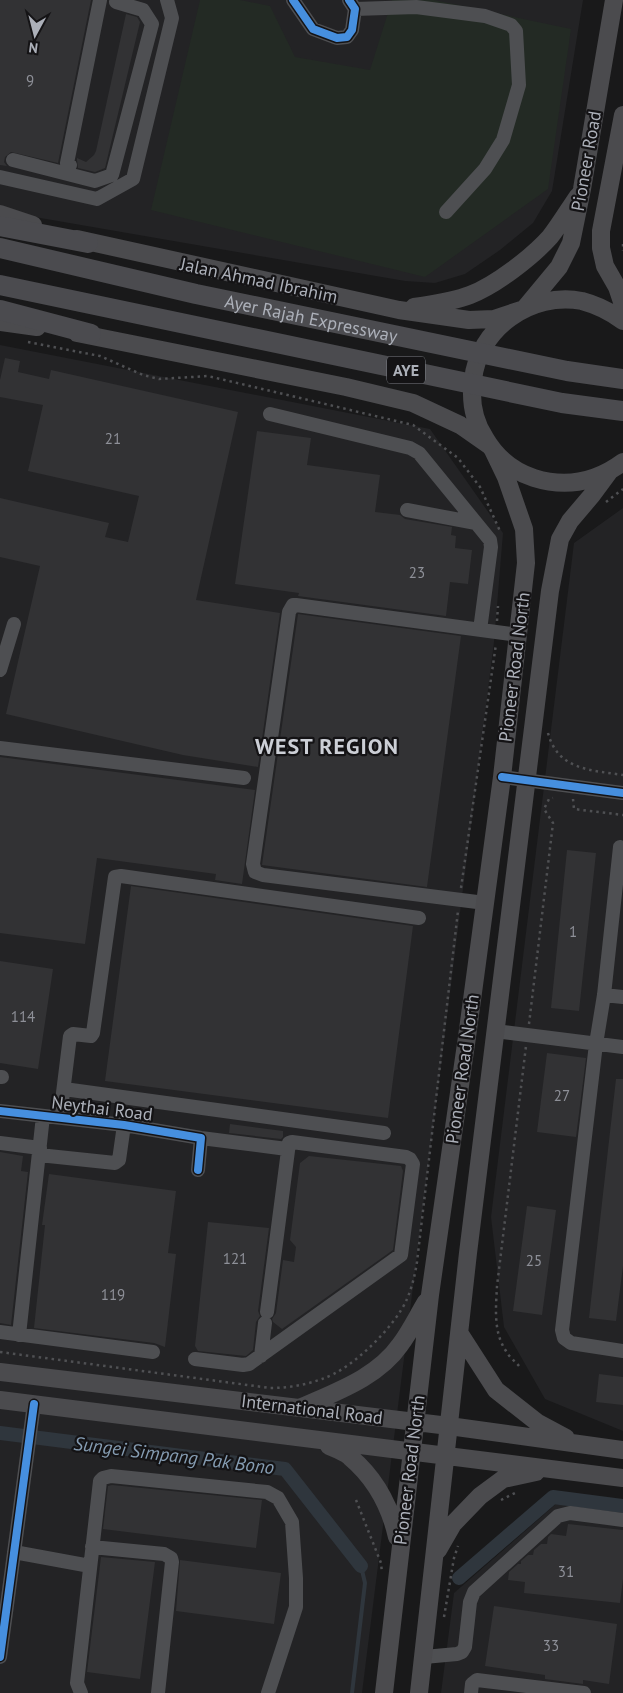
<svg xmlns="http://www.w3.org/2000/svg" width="623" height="1693" font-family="'PT Sans',sans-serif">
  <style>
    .built { fill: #232325 }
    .green { fill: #232a24 }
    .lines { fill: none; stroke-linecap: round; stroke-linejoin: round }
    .stream { stroke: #2f363d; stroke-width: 4 }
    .canal { stroke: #2f363d; stroke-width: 14 }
    .building { fill: #323234 }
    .path { stroke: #4f5053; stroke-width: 2.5; stroke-dasharray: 2.5 4; stroke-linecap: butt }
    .minor { stroke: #4e4f52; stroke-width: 14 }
    .major { stroke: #4b4b4e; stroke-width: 18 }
    .highway { stroke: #4b4b4f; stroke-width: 20 }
    .cycleway-casing { stroke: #141315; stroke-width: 11 }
    .cycleway { stroke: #468fdf; stroke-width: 8 }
    .labels { text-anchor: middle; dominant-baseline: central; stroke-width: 4.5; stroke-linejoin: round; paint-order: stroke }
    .number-label { font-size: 15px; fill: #8e9098 }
    .shield { fill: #141315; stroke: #7e8188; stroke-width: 1 }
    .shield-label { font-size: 16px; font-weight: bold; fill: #acb0b9 }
    .street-label { font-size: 18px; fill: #acb0b9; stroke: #141315 }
    .water-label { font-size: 19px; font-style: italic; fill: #859cb2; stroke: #141315 }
    .district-label { font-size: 22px; font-weight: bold; letter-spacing: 1px; fill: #cccfd6; stroke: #141315 }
  </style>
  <rect width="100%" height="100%" fill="#19191a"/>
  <path class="built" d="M 0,0 L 583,0 L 552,191 L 533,223 L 500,250 L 465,274 L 435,283 L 405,281 L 0,211 Z
    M 0,345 L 430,429 L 503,533 L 494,642 L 362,1693 L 0,1693 Z
    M 623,508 L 623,1431 L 545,1399 L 504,1327 L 491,1217 L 574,543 Z
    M 556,1504 L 623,1512 L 623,1693 L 441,1693 L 454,1593 Z"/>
  <path class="green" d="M 200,0 L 240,0 L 270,6 L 295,57 L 370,70 L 392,0 L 434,0 L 571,29 L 548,189 L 425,277 L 151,210 Z"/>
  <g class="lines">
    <path class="stream" d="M 352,1693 L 365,1583 L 361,1566"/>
    <path class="canal" d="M 0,1433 L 285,1469 L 361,1566
      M 459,1578 L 553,1497 L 623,1506"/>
  </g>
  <path class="building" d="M 0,0 L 91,0 L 58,163 L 11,152 L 5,157 L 4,162 L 7,166 L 0,165 Z
    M 126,14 L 137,17 L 140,22 L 105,168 L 95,172 L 78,168 L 77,160 L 77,158 L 86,162 L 94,155 L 96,151 Z
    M 5,358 L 20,361 L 18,372 L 49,379 L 51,370 L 238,412 L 196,600 L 280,613 L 258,767 L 183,755 L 6,714 L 40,566 L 0,557 L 0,498 L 109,523 L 105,537 L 128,542 L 139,496 L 28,471 L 43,405 L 0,397 L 0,380 Z
    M 257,431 L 311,438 L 307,465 L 380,475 L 375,512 L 400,515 L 405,519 L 452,527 L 451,535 L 456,536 L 455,548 L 472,550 L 468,584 L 450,582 L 446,616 L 298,596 L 299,593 L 235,584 Z
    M 298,614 L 461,636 L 427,887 L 262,865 Z
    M 0,757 L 255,790 L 242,884 L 215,880 L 216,874 L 97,858 L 85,944 L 0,933 Z
    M 567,850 L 596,853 L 579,1011 L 551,1008 Z
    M 131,886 L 413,926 L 388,1118 L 105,1081 Z
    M 0,961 L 53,969 L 38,1069 L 0,1063 Z
    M 547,1053 L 586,1058 L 576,1137 L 537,1132 Z
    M 616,1079 L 623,1079 L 623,1266 L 616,1321 L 589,1318 Z
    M 230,1124 L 283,1131 L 283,1137 L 281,1139 L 229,1133 Z
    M 0,1152 L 23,1156 L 21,1171 L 28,1172 L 11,1325 L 0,1323 Z
    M 309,1156 L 401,1166 L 403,1171 L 393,1250 L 282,1329 L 273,1322 L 272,1319 L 276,1313 L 283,1260 L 294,1262 L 296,1247 L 290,1240 L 300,1163 Z
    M 49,1174 L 176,1191 L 168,1253 L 176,1254 L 165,1347 L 154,1343 L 34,1328 L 45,1225 L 42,1225 Z
    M 527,1206 L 556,1210 L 542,1315 L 513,1311 Z
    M 208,1222 L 269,1228 L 258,1311 L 260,1316 L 256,1322 L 253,1350 L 246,1356 L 198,1351 L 195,1346 Z
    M 599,1374 L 623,1377 L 623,1405 L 596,1402 Z
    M 112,1485 L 262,1500 L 256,1548 L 103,1529 L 108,1486 Z
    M 568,1524 L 623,1530 L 623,1579 L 620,1603 L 524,1593 L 525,1582 L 508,1580 L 509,1572 L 518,1564 L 521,1564 L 521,1561 L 528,1555 L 533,1555 L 534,1550 L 541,1544 L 547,1544 L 548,1537 L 551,1534 L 566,1536 Z
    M 101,1557 L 155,1562 L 140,1679 L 87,1672 Z
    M 180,1560 L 281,1573 L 274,1624 L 176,1611 Z
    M 494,1606 L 617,1624 L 609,1684 L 583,1680 L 583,1684 L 545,1679 L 545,1675 L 485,1666 Z"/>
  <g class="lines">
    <path class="path" d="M 623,244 L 623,251
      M 28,342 L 100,356 L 143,375 L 159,379 L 208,376 L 413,425 L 458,458 L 480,487 L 500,531
      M 606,502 L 623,489
      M 497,621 L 498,606
      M 548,733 C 558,770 590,770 623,775
      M 573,799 L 574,809 L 623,815
      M 461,888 L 496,644
      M 529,1024 L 553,823 L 544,809 L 549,799 L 553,798
      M 0,1352 L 270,1388 C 288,1388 305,1385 322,1379 C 351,1370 395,1327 407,1299 C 412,1287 415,1275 417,1262 L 458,911
      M 519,1366 C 515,1361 509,1357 506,1351 C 493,1332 496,1307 497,1286 L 526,1046
      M 356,1500 L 381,1563 L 382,1573
      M 501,1500 L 517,1492
      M 444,1617 L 454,1558 L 458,1546"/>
    <path class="minor" d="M 293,0 L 313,29 L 337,38 L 347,37 L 352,30 L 355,9 L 349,0
      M 355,9 L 416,7 L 485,16 L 511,25 L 516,31 L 519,85 L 503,140 L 485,169 L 446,212
      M 13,160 L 95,181 L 112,175 L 152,24 L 143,10 L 116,2
      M 70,165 L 67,163 L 100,0
      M 0,177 L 97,199 L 133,179 L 172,18 L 167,0
      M 270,414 L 410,448 L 419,453 L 490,540 L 491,547 L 480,630
      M 407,510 L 476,523
      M 0,670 L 14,624
      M 0,748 L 244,778
      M 502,777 L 623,793
      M 620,847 L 604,995 L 596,1044 L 562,1330 L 564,1338 L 571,1343 L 623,1351
      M 485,903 L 263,875 L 255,872 L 253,864 L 289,612 L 293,605 L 296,605 L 518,635
      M 604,995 L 623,997
      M 495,1031 L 623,1047
      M 0,1077 L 2,1077
      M 64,1089 L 384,1133
      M 0,1111 L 124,1125 L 201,1138 L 287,1149
      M 60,1117 L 70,1036 L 73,1034 L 91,1036 L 93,1033 L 115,877 L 121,876 L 419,918
      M 0,1143 L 40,1148
      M 39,1155 L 115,1163 L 119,1160 L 124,1125
      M 198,1170 L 201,1138
      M 0,1332 L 153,1352
      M 19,1335 L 43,1116
      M 261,1356 L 265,1323
      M 195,1359 L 243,1365 L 249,1364 L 401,1255 L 413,1164 L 410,1159 L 406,1157 L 292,1142 L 289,1143 L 267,1312
      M 92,1547 L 164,1554 L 171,1558 L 172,1562 L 158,1693
      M 14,1552 L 90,1566
      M 0,1657 L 34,1404
      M 424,1657 L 457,1654 L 462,1652 L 465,1647 L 470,1602 L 474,1592 L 558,1516 L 570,1513 L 623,1520
      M 81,1693 L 77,1683 L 100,1481 L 103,1478 L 111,1476 L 267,1492 L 278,1498 L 292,1522 L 296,1578 L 296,1607 L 268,1693
      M 471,1693 L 472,1684 L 477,1680 L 584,1693"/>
    <path class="major" d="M 623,115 L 601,231 L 601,248 L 605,266 L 617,287 L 623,305
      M 0,214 L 33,225
      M 77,239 L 399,310 L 469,320 L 494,319 L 521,310
      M 414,307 C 433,304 452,302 470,295 C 496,285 532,257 550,237 C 560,224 569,209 578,196
      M 525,308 L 559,267 L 571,243 L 582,189 L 614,0
      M 623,321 C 611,312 597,305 582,301 C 531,291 478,329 473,380 C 470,401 474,421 485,438 C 496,457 513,471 534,478 C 566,488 596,482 623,462
      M 0,322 L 37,327
      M 77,333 L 346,387 L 413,403 L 460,425 L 490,446
      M 460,1334 L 496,1390 L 538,1423 L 566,1438
      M 0,1372 L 449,1426 L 623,1450
      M 0,1400 L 623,1478
      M 300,1408 C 335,1392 377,1378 400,1345 C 410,1332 417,1317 426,1302
      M 329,1446 C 336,1449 345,1452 350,1457 C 375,1478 390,1506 397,1537
      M 438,1550 L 453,1524 L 480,1496 L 503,1479 L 536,1472
      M 384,1693 L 430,1295 L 467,1037 L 502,777 L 526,563 L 524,529 L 506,477 L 493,450
      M 419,1693 L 468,1253 L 550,591 L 560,539 L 570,521 L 592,495 L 609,472"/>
    <g class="highway">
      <path d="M 0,226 L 88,243"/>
      <path id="s1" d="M 0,248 L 196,294 L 567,371 L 623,379"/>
      <path d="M 0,285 L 562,403 L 623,411"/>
      <path d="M 0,310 L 91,334"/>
    </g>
    <g class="cycleway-casing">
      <path id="cycleway" d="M 293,0 L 313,29 L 337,38 L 347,37 L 352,30 L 355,9 L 349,0
        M 502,777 L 623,793
        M 0,1111 L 124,1125 L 201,1138 L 198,1170
        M 0,1657 L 34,1404"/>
    </g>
    <use href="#cycleway" class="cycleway"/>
  </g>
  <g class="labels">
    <g class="number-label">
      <text x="30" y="80">9</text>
      <text x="113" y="438">21</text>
      <text x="417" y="572">23</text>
      <text x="573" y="931">1</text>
      <text x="23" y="1016">114</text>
      <text x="562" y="1095">27</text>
      <text x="235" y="1258">121</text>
      <text x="534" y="1260">25</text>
      <text x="113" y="1294">119</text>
      <text x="566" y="1571">31</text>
      <text x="551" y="1645">33</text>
    </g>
    <rect class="shield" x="387" y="356.5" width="38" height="27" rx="4"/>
    <g class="shield-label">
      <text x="406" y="370">AYE</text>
    </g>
    <g class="street-label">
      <text transform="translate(586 161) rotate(-80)">Pioneer Road</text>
      <text transform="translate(259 280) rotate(12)">Jalan Ahmad Ibrahim</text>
      <text stroke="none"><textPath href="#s1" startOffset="319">Ayer Rajah Expressway</textPath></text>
      <text transform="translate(514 667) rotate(-83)">Pioneer Road North</text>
      <text transform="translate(462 1069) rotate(-82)">Pioneer Road North</text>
      <text transform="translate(102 1108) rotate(7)">Neythai Road</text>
      <text transform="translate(312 1409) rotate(7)">International Road</text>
      <text transform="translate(409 1470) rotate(-83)">Pioneer Road North</text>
    </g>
    <g class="water-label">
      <text transform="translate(174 1455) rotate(7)">Sungei Simpang Pak Bono</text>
    </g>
    <g class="district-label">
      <text x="327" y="746">WEST REGION</text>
    </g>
  </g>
  <g transform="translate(35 35) rotate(187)" stroke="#141315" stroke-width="4" paint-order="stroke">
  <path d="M0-4L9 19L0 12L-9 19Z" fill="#acb0b9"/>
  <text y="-8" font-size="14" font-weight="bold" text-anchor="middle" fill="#acb0b9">N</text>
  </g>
</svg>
